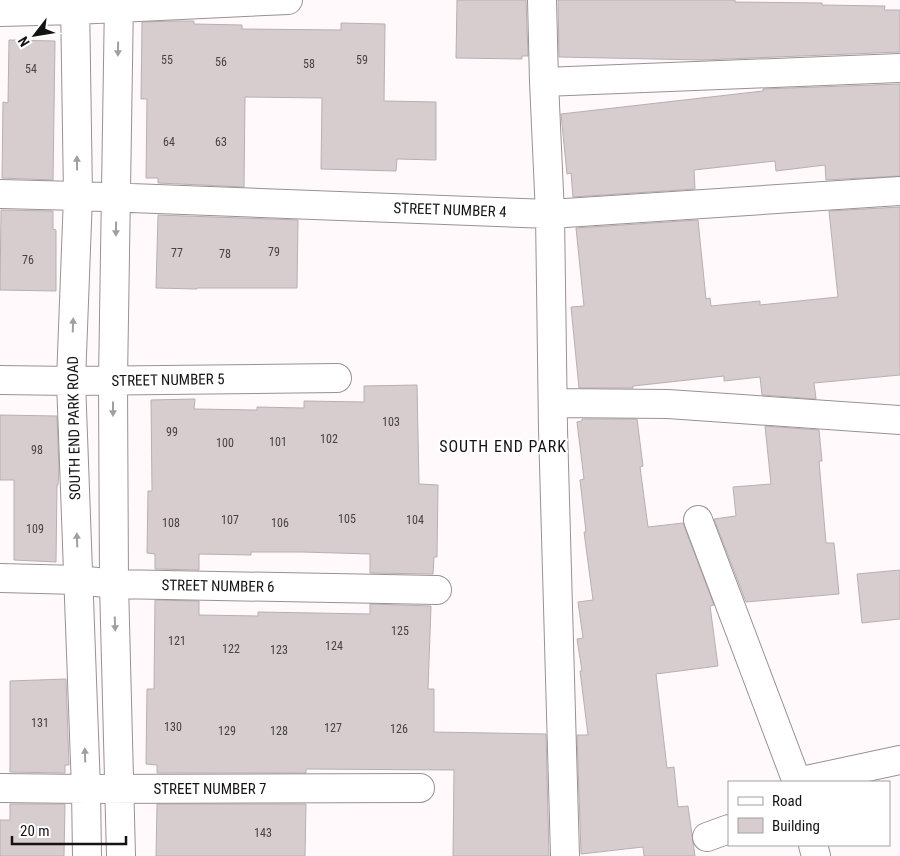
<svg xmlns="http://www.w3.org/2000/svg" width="900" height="856" font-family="'Roboto Condensed',sans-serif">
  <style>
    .building { fill: #d7cdcf; stroke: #b8afb1 }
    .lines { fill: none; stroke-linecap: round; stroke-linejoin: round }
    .minor-casing { stroke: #989195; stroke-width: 30 }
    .minor { stroke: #fff; stroke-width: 28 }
    .oneway { fill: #a1a0a1 }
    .labels { text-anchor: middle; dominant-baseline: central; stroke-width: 4.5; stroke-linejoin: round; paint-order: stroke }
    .number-label { font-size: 12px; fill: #464142 }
    .street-label { font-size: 15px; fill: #151213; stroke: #fff }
    .neighbourhood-label { font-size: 16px; letter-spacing: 1px; fill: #151213; stroke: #fff }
  </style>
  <rect width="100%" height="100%" fill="#fff9fc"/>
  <path class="building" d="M 457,0 L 526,0 L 528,56 L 522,56 L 522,59 L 456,58 Z
    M 558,0 L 735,0 L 735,2 L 822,3 L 822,5 L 885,6 L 884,10 L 900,10 L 900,52 L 702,60 L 559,57 Z
    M 176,21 L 194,21 L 194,24 L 242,25 L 242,29 L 341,30 L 341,23 L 385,24 L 384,101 L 436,102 L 436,160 L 397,159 L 396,171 L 321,169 L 322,98 L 245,97 L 244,187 L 158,183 L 158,178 L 146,178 L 147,99 L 141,99 L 142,22 Z
    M 9,40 L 55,41 L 53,180 L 2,178 L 3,102 L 8,103 Z
    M 900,84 L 900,176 L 826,180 L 825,165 L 776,171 L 775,161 L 694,170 L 695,189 L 573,197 L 571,173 L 567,174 L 561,114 L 763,91 L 763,89 Z
    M 900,207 L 900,375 L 814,383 L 816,399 L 762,395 L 760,377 L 724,381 L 724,376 L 633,386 L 633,388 L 579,388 L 571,307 L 584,306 L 576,228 L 698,220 L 706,299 L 710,298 L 711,306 L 760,301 L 760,305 L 838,297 L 829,211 Z
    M 1,210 L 53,211 L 53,229 L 56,230 L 56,291 L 0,290 Z
    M 158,215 L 298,220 L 297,288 L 197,288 L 197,289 L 156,288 Z
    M 417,385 L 419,484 L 438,485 L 437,557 L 434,557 L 433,574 L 370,573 L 370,554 L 302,552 L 251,552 L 251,555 L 199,554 L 199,570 L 155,569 L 155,554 L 147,553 L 148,491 L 152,491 L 151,400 L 195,399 L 194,409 L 257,410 L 257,407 L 304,408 L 304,401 L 364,402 L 364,386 Z
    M 0,415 L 57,416 L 59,469 L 58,485 L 57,485 L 56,562 L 14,560 L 14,480 L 0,480 Z
    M 582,419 L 637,419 L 643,466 L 640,467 L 648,527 L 683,523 L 714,605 L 710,606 L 718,666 L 656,674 L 667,768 L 674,767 L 678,807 L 688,806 L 695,856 L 644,856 L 643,847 L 581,854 L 577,735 L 588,735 L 580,671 L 582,671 L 577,639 L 583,638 L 578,602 L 593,600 L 584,532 L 586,532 L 580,480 L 584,479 L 577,422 L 582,421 Z
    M 765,426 L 819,430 L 822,461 L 819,461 L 826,543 L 834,543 L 839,594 L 746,602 L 714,519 L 736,516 L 733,487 L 771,484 Z
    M 900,570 L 900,619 L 862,623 L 857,574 Z
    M 155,600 L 199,601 L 199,615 L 258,616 L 258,612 L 370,614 L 370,604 L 431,606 L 428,689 L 434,689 L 434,732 L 546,734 L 549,856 L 453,856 L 454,770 L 306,769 L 306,773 L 157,773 L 157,765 L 146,764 L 147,689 L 154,689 Z
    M 66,679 L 69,765 L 65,765 L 65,773 L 10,772 L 10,681 Z
    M 10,804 L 65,804 L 64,856 L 0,856 L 0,820 L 10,820 Z
    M 157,804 L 306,804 L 305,856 L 156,856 Z"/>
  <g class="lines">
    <g class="minor-casing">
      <path id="minor" d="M 75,0 L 78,196 L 71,381 L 86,789 L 87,856
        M 119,0 L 113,381 L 114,584 L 121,856
        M 542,0 L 544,82 L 550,214 L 553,429 L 565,856
        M 0,12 L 75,10 L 288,0
        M 544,82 L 900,68
        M 0,194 L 78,196 L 550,214 L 900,191
        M 0,380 L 71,381 L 337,378
        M 553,403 L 668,404 L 900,420
        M 698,520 L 797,782 L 900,760
        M 0,578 L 79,580 L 114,584 L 437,590
        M 0,788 L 86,789 L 420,788
        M 707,837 L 729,829
        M 813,845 L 816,856"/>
    </g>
    <use href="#minor" class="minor"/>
  </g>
  <defs><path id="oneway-solid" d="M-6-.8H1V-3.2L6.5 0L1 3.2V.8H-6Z" transform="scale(1.25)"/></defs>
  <g class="oneway">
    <use href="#oneway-solid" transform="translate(118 49) rotate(91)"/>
    <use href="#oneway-solid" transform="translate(77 163) rotate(-91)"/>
    <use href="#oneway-solid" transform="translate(116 229) rotate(91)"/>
    <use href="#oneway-solid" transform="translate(73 325) rotate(-88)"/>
    <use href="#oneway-solid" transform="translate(113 409) rotate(90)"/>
    <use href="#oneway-solid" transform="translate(77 540) rotate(-92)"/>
    <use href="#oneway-solid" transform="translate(115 624) rotate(88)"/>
    <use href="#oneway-solid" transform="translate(85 755) rotate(-92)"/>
  </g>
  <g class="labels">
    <g class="number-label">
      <text x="167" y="60">55</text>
      <text x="362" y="60">59</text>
      <text x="221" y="62">56</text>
      <text x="309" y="64">58</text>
      <text x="31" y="69">54</text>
      <text x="169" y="142">64</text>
      <text x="221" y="142">63</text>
      <text x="274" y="252">79</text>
      <text x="177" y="253">77</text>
      <text x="225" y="254">78</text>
      <text x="28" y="260">76</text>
      <text x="391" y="422">103</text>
      <text x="172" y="432">99</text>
      <text x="329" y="439">102</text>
      <text x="278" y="442">101</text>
      <text x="225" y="443">100</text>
      <text x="37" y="450">98</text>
      <text x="347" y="519">105</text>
      <text x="230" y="520">107</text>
      <text x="415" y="520">104</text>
      <text x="171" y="523">108</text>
      <text x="280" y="523">106</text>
      <text x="35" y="529">109</text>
      <text x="400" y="631">125</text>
      <text x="177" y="641">121</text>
      <text x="334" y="646">124</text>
      <text x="231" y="649">122</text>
      <text x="279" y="650">123</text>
      <text x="40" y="723">131</text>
      <text x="173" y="727">130</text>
      <text x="333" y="728">127</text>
      <text x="399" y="729">126</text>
      <text x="227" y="731">129</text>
      <text x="279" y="731">128</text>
      <text x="263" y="833">143</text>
    </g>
    <g class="street-label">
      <text transform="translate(450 210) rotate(2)">STREET NUMBER 4</text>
      <text transform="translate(168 380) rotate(-1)">STREET NUMBER 5</text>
      <text transform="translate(74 428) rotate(-91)">SOUTH END PARK ROAD</text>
      <text transform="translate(218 586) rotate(1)">STREET NUMBER 6</text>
      <text x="210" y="789">STREET NUMBER 7</text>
    </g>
    <g class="neighbourhood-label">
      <text x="503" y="446">SOUTH END PARK</text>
    </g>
  </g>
  <rect x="728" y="781" width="162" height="65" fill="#ffffff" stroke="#a1a0a1"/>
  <rect x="738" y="797" width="25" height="8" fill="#ffffff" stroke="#a1a0a1"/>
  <text x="772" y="806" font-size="15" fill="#151213">Road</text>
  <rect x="738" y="818" width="25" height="15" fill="#d7cdcf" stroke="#a1a0a1"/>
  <text x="772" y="831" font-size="15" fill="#151213">Building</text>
  <g transform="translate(35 35) rotate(239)" stroke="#ffffff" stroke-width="4" paint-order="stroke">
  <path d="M0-4L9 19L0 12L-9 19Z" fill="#151213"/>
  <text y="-8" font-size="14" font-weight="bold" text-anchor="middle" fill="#151213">N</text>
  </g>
  <path d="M12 836v8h114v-8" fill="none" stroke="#151213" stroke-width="2.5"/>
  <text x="20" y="836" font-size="15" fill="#151213" stroke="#ffffff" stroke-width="4" paint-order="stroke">20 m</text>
</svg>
